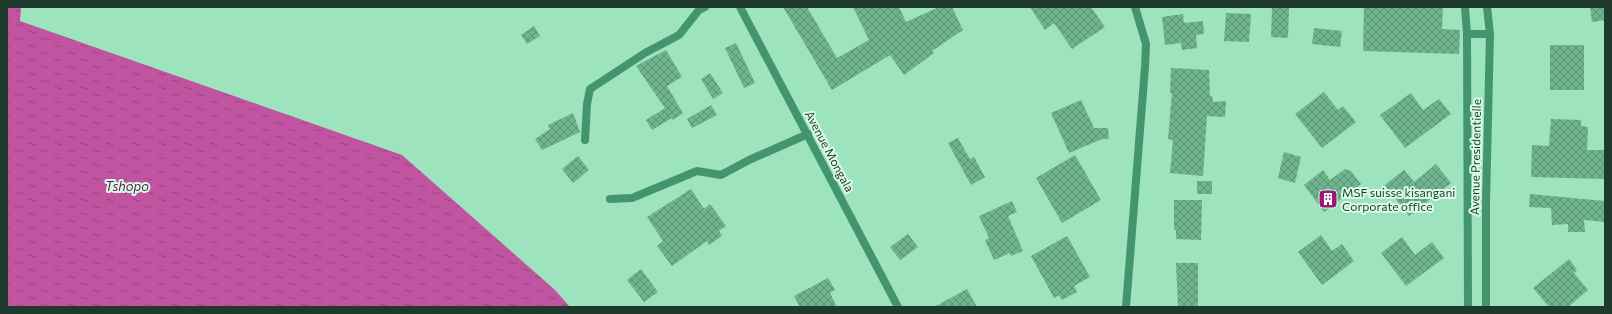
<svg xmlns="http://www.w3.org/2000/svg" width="1612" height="314" font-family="Commissioner,sans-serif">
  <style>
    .water { fill: url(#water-ripples) }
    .building { fill: url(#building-cross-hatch) }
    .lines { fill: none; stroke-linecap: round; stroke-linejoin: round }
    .minor { stroke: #43956d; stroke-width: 8 }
    .tertiary { stroke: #43956d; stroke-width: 8 }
    .labels { text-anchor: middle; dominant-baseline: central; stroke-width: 4; stroke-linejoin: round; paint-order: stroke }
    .street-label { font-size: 12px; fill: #1e3a2c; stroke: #d9fbe7 }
    .poi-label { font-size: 12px; fill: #1e3a2c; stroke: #d9fbe7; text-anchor: start }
    .water-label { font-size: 13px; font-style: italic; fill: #5c174b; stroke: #d9fbe7 }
  </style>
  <defs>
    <pattern id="water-ripples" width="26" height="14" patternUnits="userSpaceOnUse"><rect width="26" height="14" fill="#c054a1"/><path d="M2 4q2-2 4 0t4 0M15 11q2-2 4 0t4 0" fill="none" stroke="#9b4783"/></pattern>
    <pattern id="building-cross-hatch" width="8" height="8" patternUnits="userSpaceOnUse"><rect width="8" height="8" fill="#6fb38f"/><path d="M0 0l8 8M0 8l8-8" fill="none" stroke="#5b9375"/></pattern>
  </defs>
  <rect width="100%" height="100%" fill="#9de3bd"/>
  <path class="water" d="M 7,7 L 21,7 L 20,21 L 402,155 L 555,290 L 570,307 L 7,307 Z"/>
  <path class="building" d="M 783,7 L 807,7 L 837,58 L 869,40 L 853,7 L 899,7 L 906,22 L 939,7 L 952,7 L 963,30 L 932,51 L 934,53 L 904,75 L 890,55 L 832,90 Z
    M 1030,7 L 1091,7 L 1105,27 L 1072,49 L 1054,23 L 1045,30 Z
    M 1364,7 L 1443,7 L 1442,29 L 1460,30 L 1459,54 L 1363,51 Z
    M 1590,7 L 1605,7 L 1605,20 L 1592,22 Z
    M 1272,8 L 1289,8 L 1288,38 L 1271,37 Z
    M 1226,13 L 1251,14 L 1249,42 L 1224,41 Z
    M 1183,14 L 1184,23 L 1203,21 L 1204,34 L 1196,35 L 1197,48 L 1182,50 L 1181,43 L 1165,45 L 1162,17 Z
    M 534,26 L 540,36 L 527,44 L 521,35 Z
    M 1314,28 L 1342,31 L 1340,47 L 1312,44 Z
    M 736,43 L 755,83 L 744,88 L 725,48 Z
    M 1550,45 L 1584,45 L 1584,90 L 1550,90 Z
    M 666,50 L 682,77 L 667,86 L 683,113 L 673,120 L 672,118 L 652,130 L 646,120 L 665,108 L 636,66 Z
    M 1171,68 L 1209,70 L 1210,96 L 1212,96 L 1213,102 L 1226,101 L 1225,117 L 1207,116 L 1203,176 L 1170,173 L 1173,140 L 1168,139 L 1172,93 L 1170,93 Z
    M 710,73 L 723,93 L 713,99 L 701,79 Z
    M 1324,92 L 1338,110 L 1343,106 L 1356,122 L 1322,148 L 1295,114 Z
    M 1411,93 L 1423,110 L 1439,99 L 1451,114 L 1405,148 L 1380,115 Z
    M 1081,100 L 1094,128 L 1108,128 L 1109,139 L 1102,139 L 1069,153 L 1051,113 Z
    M 711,105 L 717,115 L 692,128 L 687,119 Z
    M 573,113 L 580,132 L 542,150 L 535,139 L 550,129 L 548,125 Z
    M 1551,119 L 1581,120 L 1581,126 L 1588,127 L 1587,150 L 1605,150 L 1605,179 L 1531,177 L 1532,145 L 1549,146 Z
    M 958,138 L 970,159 L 974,157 L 985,177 L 971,185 L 948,143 Z
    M 1284,152 L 1301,157 L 1295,183 L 1278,178 Z
    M 1075,155 L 1101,200 L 1062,223 L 1036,178 Z
    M 578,156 L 589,170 L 573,183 L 562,169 Z
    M 1436,164 L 1451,183 L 1409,216 L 1385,185 L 1404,170 L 1414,182 Z
    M 1345,169 L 1351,171 L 1361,184 L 1324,212 L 1304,185 L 1323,170 L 1330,180 Z
    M 1197,181 L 1212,181 L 1212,194 L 1197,194 Z
    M 691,189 L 704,209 L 710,204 L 726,226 L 719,231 L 722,236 L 709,245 L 707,241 L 672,266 L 657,246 L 663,241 L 647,217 Z
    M 1530,194 L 1605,201 L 1605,222 L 1584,220 L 1585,232 L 1568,232 L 1568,224 L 1552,225 L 1551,208 L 1529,207 Z
    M 1174,200 L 1202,200 L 1201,240 L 1176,239 L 1176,230 L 1174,230 Z
    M 1012,201 L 1017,212 L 1008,216 L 1023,251 L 1011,256 L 1010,253 L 994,260 L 985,240 L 989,238 L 979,216 Z
    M 908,234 L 918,247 L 900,260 L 890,247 Z
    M 1321,235 L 1332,251 L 1342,244 L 1354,261 L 1322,285 L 1298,252 Z
    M 1067,236 L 1090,277 L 1074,286 L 1077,292 L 1062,300 L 1059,295 L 1054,298 L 1031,256 Z
    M 1402,237 L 1415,255 L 1432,242 L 1444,258 L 1406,286 L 1381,253 Z
    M 1569,259 L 1577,270 L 1574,273 L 1588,290 L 1568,307 L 1549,307 L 1533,288 Z
    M 1176,263 L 1198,263 L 1198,307 L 1178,307 Z
    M 641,269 L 658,292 L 644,302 L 627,280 Z
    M 828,278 L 835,290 L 830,293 L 837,307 L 800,307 L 794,296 Z
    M 967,289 L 977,307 L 934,307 Z"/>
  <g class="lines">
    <path class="minor" d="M 1465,7 L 1467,34 L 1468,307
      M 1467,34 L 1490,34
      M 585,140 L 587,104 L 590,89 L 645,53 L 679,35 L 699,10 L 705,7
      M 610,199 L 632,198 L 697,171 L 721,175 L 749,160 L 808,134
      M 1126,307 L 1145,67 L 1146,44 L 1135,7
      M 1486,307 L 1486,203 L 1490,34 L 1487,7"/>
    <path class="tertiary" d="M 740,7 L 898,307"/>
  </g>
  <defs>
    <g id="building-square" transform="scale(1)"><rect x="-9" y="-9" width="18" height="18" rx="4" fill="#941b77" stroke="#d9fbe7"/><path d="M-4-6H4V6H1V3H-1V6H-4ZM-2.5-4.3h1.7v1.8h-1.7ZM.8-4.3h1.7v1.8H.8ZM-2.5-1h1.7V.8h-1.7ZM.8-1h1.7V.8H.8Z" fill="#fff"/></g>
  </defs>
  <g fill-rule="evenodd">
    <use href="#building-square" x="1328" y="199"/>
  </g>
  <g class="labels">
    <g class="street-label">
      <text transform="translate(830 151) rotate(62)">Avenue Mongala</text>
      <text transform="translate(1475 157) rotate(-89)">Avenue Presidentielle</text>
    </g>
    <g class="poi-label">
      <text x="1342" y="192">MSF suisse kisangani<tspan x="1342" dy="14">Corporate office</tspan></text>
    </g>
    <g class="water-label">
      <text x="127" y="186">Tshopo</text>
    </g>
  </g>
  <rect width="1612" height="314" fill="none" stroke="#1e3a2c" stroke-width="16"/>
</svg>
